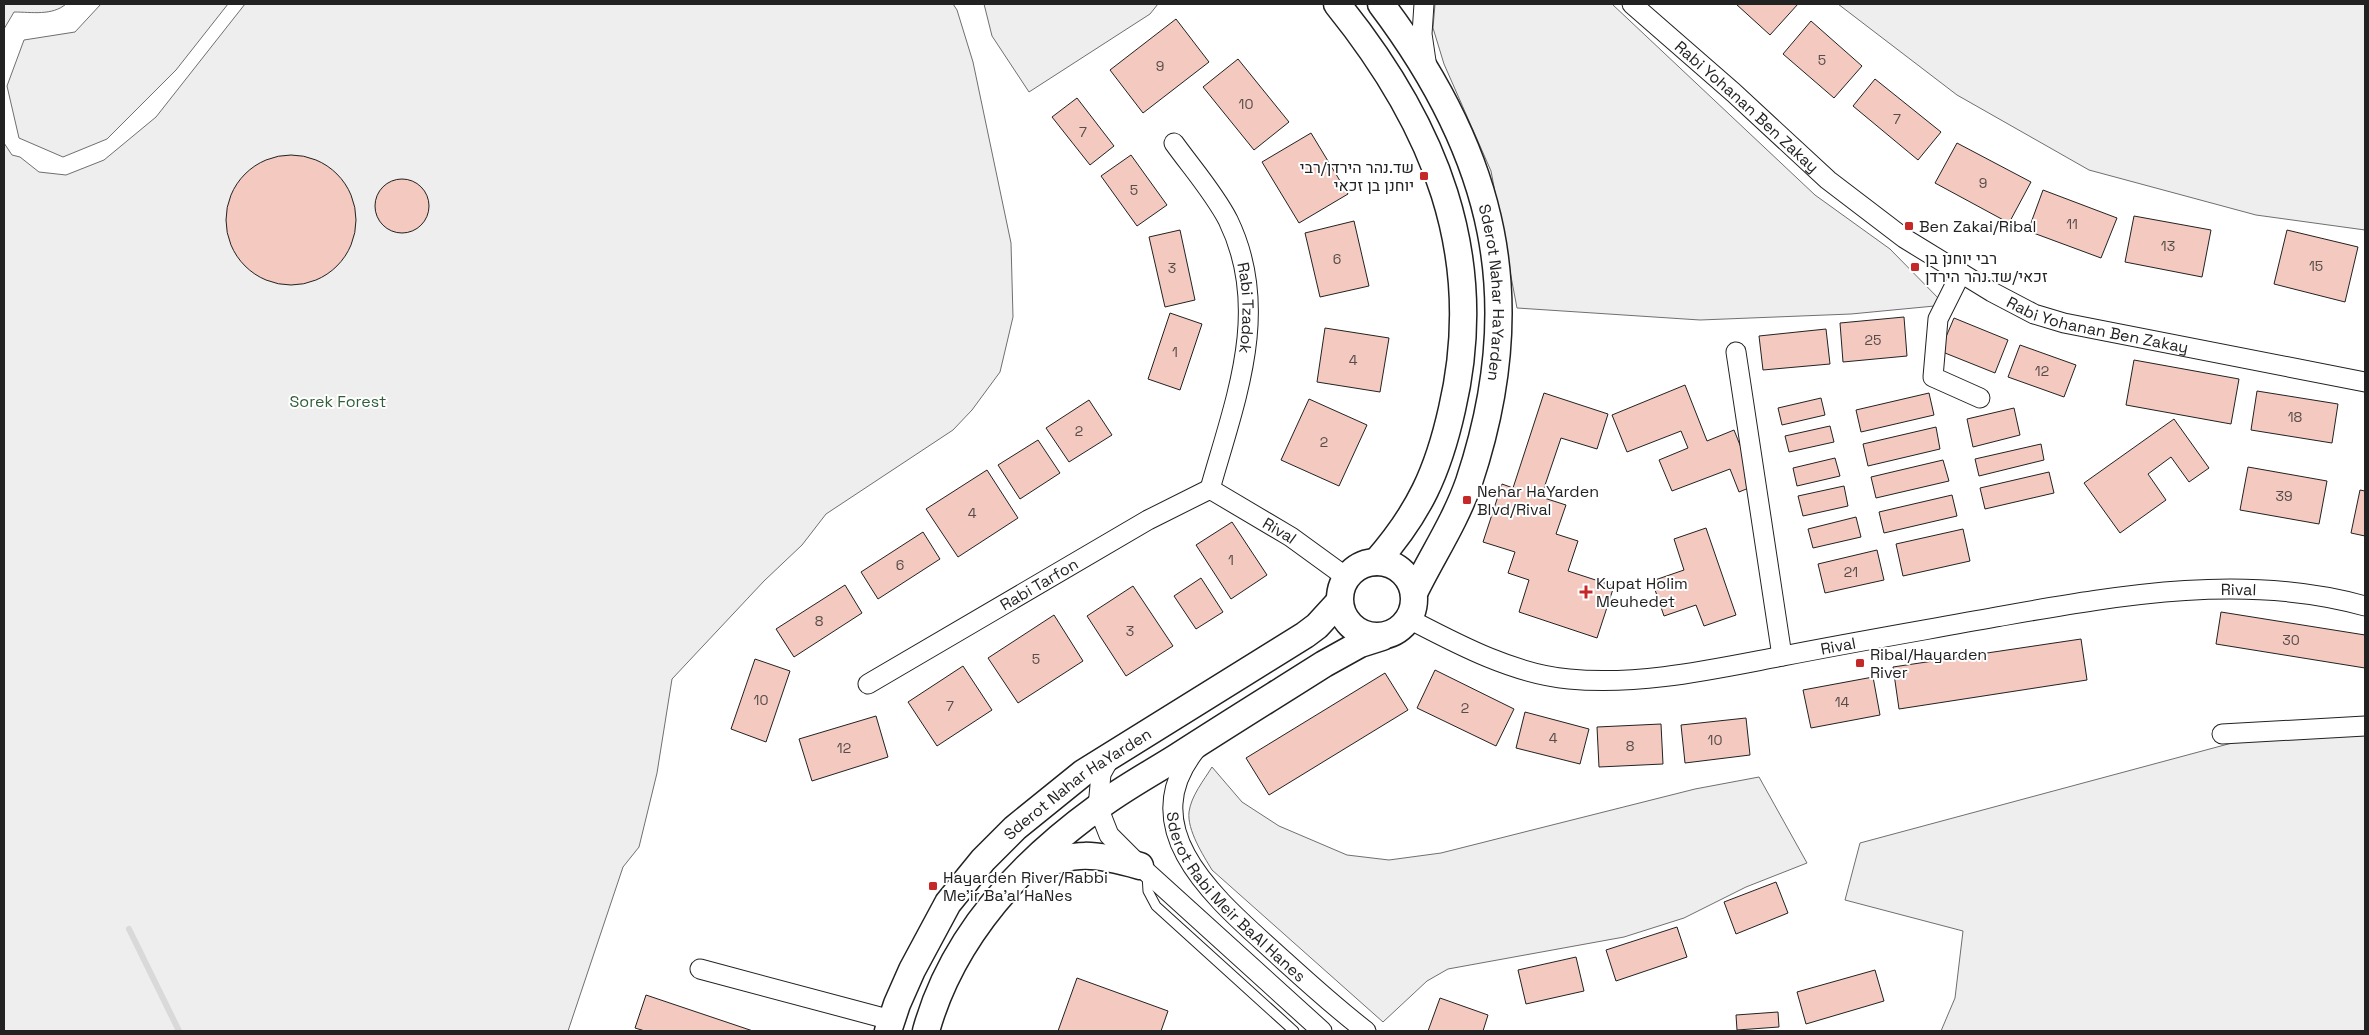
<svg xmlns="http://www.w3.org/2000/svg" width="2369" height="1035" font-family="'Space Grotesk',Heebo,sans-serif">
  <style>
    .green { fill: #eee; stroke: #6f6f6f }
    .lines { fill: none; stroke-linecap: round; stroke-linejoin: round }
    .stream { stroke: #d9d9d9; stroke-width: 6 }
    .building { fill: #f3c9c0; stroke: #222 }
    .lane-casing { stroke: #222; stroke-width: 11 }
    .street-casing { stroke: #222; stroke-width: 21 }
    .secondary-casing { stroke: #222; stroke-width: 29 }
    .lane { stroke: #fff; stroke-width: 9 }
    .street { stroke: #fff; stroke-width: 19 }
    .secondary { stroke: #fff; stroke-width: 26 }
    .poi-dot { fill: #c62828; stroke: #fff; stroke-width: 2 }
    .labels { text-anchor: middle; dominant-baseline: central; stroke-width: 4; stroke-linejoin: round; paint-order: stroke }
    .number-label { font-size: 14px; fill: #564c4a }
    .street-label { font-size: 16px; fill: #222; stroke: #fff }
    .poi-label { font-size: 16px; fill: #222; stroke: #fff; text-anchor: start }
    .park-label { font-size: 16px; fill: #2f5e38; stroke: #fff }
  </style>
  <rect width="100%" height="100%" fill="#fff"/>
  <path class="green" d="M 4,4 L 66,4 C 52,16 32,12 14,12 L 4,29 Z
    M 101,4 L 228,4 L 176,70 L 107,139 L 63,157 L 19,138 L 7,86 L 24,40 L 75,32 Z
    M 245,4 L 953,4 L 957,10 L 973,62 L 1011,243 L 1013,317 L 1000,372 L 972,410 L 953,430 L 826,514 L 802,545 L 764,581 L 672,679 L 657,773 L 639,847 L 623,867 L 568,1031 L 4,1031 L 4,143 L 12,155 L 20,157 L 39,172 L 66,175 L 104,160 L 156,117 Z
    M 984,4 L 1158,4 L 1150,14 L 1029,92 L 992,36 Z
    M 1435,4 L 1612,4 L 1815,195 L 1890,249 L 1945,305 L 1851,314 L 1700,320 L 1517,308 L 1491,171 L 1444,64 L 1433,28 Z
    M 1838,4 L 2365,4 L 2365,230 L 2256,215 L 2089,170 L 1957,95 Z
    M 2365,730 L 2365,1031 L 1941,1031 L 1955,998 L 1963,931 L 1845,900 L 1860,843 L 2258,736 Z
    M 1212,767 L 1242,802 L 1279,826 L 1347,855 L 1389,860 L 1441,853 L 1695,789 L 1759,777 L 1807,863 L 1746,887 L 1684,918 L 1624,937 L 1448,969 L 1427,981 L 1383,1022 L 1212,870 C 1203,855 1187,830 1189,812 C 1191,796 1204,780 1212,767 Z"/>
  <g class="lines">
    <path class="stream" d="M 129,929 L 179,1031"/>
  </g>
  <path class="building" d="M 1736,4 L 1798,4 L 1770,35 Z
    M 1176,19 L 1209,62 L 1143,113 L 1110,70 Z
    M 1811,21 L 1862,66 L 1834,98 L 1783,54 Z
    M 1238,59 L 1289,122 L 1254,150 L 1203,87 Z
    M 1875,79 L 1941,132 L 1918,160 L 1853,106 Z
    M 1077,98 L 1114,146 L 1090,165 L 1052,117 Z
    M 1311,133 L 1348,194 L 1299,223 L 1262,162 Z
    M 1957,143 L 2031,182 L 2009,223 L 1935,183 Z
    M 1131,155 L 1167,205 L 1137,226 L 1101,176 Z
    M226 220a65 65 0 1 1 130 0a65 65 0 1 1-130 0Z
    M375 206a27 27 0 1 1 54 0a27 27 0 1 1-54 0Z
    M 2043,190 L 2117,218 L 2101,258 L 2028,231 Z
    M 2134,216 L 2211,230 L 2202,277 L 2125,262 Z
    M 1354,221 L 1369,286 L 1320,297 L 1305,233 Z
    M 1180,230 L 1195,300 L 1165,307 L 1149,237 Z
    M 2287,230 L 2358,247 L 2345,302 L 2274,284 Z
    M 1170,313 L 1202,324 L 1180,390 L 1148,379 Z
    M 1904,317 L 1907,356 L 1843,362 L 1840,323 Z
    M 1954,318 L 2008,340 L 1995,373 L 1940,351 Z
    M 1325,328 L 1389,338 L 1380,392 L 1317,382 Z
    M 1826,329 L 1830,364 L 1763,370 L 1759,336 Z
    M 2020,345 L 2076,365 L 2064,397 L 2008,377 Z
    M 2134,360 L 2239,379 L 2231,424 L 2126,405 Z
    M 1685,385 L 1707,441 L 1734,430 L 1756,485 L 1739,492 L 1730,469 L 1672,491 L 1659,460 L 1688,448 L 1681,431 L 1627,452 L 1612,415 Z
    M 2257,391 L 2338,404 L 2332,443 L 2251,430 Z
    M 1544,393 L 1608,414 L 1597,449 L 1561,438 L 1541,497 L 1566,505 L 1556,534 L 1578,541 L 1568,571 L 1614,586 L 1597,638 L 1519,612 L 1529,580 L 1508,573 L 1515,552 L 1483,542 L 1502,484 L 1513,488 Z
    M 1929,393 L 1934,415 L 1861,432 L 1856,410 Z
    M 1821,398 L 1825,415 L 1782,425 L 1778,408 Z
    M 1309,399 L 1367,425 L 1339,486 L 1281,460 Z
    M 1089,400 L 1112,435 L 1069,462 L 1046,428 Z
    M 2014,408 L 2020,435 L 1973,447 L 1967,419 Z
    M 2174,419 L 2209,468 L 2189,482 L 2171,457 L 2148,474 L 2166,500 L 2120,533 L 2084,483 Z
    M 1830,426 L 1834,442 L 1789,452 L 1785,436 Z
    M 1936,427 L 1940,449 L 1868,466 L 1863,444 Z
    M 1038,440 L 1060,473 L 1020,499 L 998,465 Z
    M 2041,444 L 2044,460 L 1979,476 L 1975,459 Z
    M 1835,458 L 1840,476 L 1797,486 L 1793,468 Z
    M 1943,460 L 1949,481 L 1876,498 L 1871,477 Z
    M 2248,467 L 2327,481 L 2319,524 L 2240,510 Z
    M 987,470 L 1018,518 L 958,557 L 926,509 Z
    M 2049,472 L 2054,493 L 1985,509 L 1980,488 Z
    M 1844,486 L 1848,506 L 1803,516 L 1798,496 Z
    M 2360,490 L 2365,491 L 2365,536 L 2351,533 Z
    M 1952,495 L 1957,516 L 1884,533 L 1879,512 Z
    M 1856,517 L 1861,537 L 1813,548 L 1808,529 Z
    M 1232,522 L 1267,575 L 1231,599 L 1196,545 Z
    M 1706,528 L 1736,615 L 1704,626 L 1696,605 L 1664,616 L 1652,581 L 1684,570 L 1674,539 Z
    M 1963,529 L 1970,561 L 1903,576 L 1896,544 Z
    M 923,532 L 940,559 L 878,599 L 861,572 Z
    M 1877,550 L 1884,580 L 1825,593 L 1818,564 Z
    M 1201,578 L 1223,612 L 1196,629 L 1174,596 Z
    M 845,585 L 862,613 L 794,657 L 776,629 Z
    M 1133,586 L 1173,646 L 1126,676 L 1087,616 Z
    M 2221,612 L 2365,635 L 2365,668 L 2216,644 Z
    M 1054,615 L 1083,661 L 1018,703 L 988,658 Z
    M 2081,639 L 2087,680 L 1899,709 L 1893,667 Z
    M 755,659 L 790,671 L 766,742 L 731,729 Z
    M 963,666 L 992,710 L 937,746 L 908,702 Z
    M 1435,670 L 1514,709 L 1496,746 L 1417,708 Z
    M 1385,673 L 1408,710 L 1269,795 L 1246,758 Z
    M 1873,677 L 1880,715 L 1811,728 L 1803,690 Z
    M 1525,712 L 1589,729 L 1580,764 L 1516,748 Z
    M 876,716 L 888,757 L 812,781 L 799,739 Z
    M 1746,718 L 1750,755 L 1685,763 L 1681,725 Z
    M 1661,724 L 1663,764 L 1599,767 L 1597,727 Z
    M 1776,882 L 1788,913 L 1736,934 L 1724,902 Z
    M 1677,927 L 1687,957 L 1616,981 L 1606,950 Z
    M 1576,957 L 1584,991 L 1526,1004 L 1518,970 Z
    M 1875,970 L 1884,1001 L 1806,1024 L 1797,992 Z
    M 1077,978 L 1168,1011 L 1161,1031 L 1058,1031 Z
    M 646,995 L 753,1031 L 645,1031 L 635,1028 Z
    M 1440,998 L 1488,1015 L 1483,1031 L 1428,1031 Z
    M 1778,1012 L 1779,1027 L 1737,1030 L 1736,1015 Z"/>
  <g class="lines">
    <g class="lane-casing">
      <path id="lane" d="M 1147,875 L 1148,891 L 1156,906 L 1294,1031"/>
    </g>
    <g class="street-casing">
      <g id="street">
        <path d="M 1424,4 L 1422,34 L 1427,68"/>
        <path id="s1" d="M 1632,4 L 1734,93 L 1828,180 L 1904,238 L 1992,292 L 2034,314 L 2064,323 L 2365,382"/>
        <path id="s2" d="M 1174,143 C 1192,168 1214,193 1228,220 C 1272,310 1235,400 1210,489"/>
        <path d="M 1961,273 L 1938,319 L 1933,377 L 1980,398"/>
        <path d="M 1736,352 L 1782,656"/>
        <path id="s3" d="M 1210,489 L 1291,537 L 1346,577"/>
        <path id="s4" d="M 1409,619 C 1457,644 1513,674 1569,679 C 1640,686 1714,669 1783,656 C 1854,642 1925,630 1996,617 C 2116,596 2244,572 2365,606"/>
        <path id="s5" d="M 868,684 L 1148,520 L 1210,489"/>
        <path d="M 2222,734 L 2365,726"/>
        <path id="s6" d="M 1197,748 C 1131,828 1215,898 1271,949 C 1302,977 1333,1006 1366,1031"/>
        <path d="M 1111,756 L 1101,774 L 1098,807 L 1109,835 L 1140,866 L 1322,1031"/>
        <path d="M 700,969 L 891,1020"/>
      </g>
    </g>
    <g class="secondary-casing">
      <g id="secondary">
        <path d="M 1337,4 C 1434,124 1488,254 1452,409 C 1438,472 1419,513 1376,562"/>
        <path id="s7" d="M 1381,4 C 1495,155 1530,300 1469,482 C 1455,522 1432,556 1414,593"/>
        <circle cx="1377" cy="599" r="37"/>
        <path d="M 1031,869 C 1076,851 1094,853 1140,866"/>
        <path id="s8" d="M 888,1031 L 897,1004 L 912,970 L 948,903 L 983,860 L 1015,828 L 1083,773 L 1305,635 L 1317,626 L 1339,602"/>
        <path d="M 926,1031 C 952,937 1020,864 1097,808 C 1122,789 1150,774 1177,757 C 1225,726 1275,695 1324,664 L 1360,644 L 1382,637"/>
      </g>
    </g>
    <use href="#lane" class="lane"/>
    <use href="#street" class="street"/>
    <use href="#secondary" class="secondary"/>
  </g>
  <g class="poi-dot">
    <rect x="1419" y="171" width="10" height="10" rx="2.5"/>
    <rect x="1904" y="221" width="10" height="10" rx="2.5"/>
    <rect x="1910" y="262" width="10" height="10" rx="2.5"/>
    <rect x="1462" y="495" width="10" height="10" rx="2.5"/>
    <path d="M1583.5 584.5h5v5h5v5h-5v5h-5v-5h-5v-5h5z"/>
    <rect x="1855" y="658" width="10" height="10" rx="2.5"/>
    <rect x="928" y="881" width="10" height="10" rx="2.5"/>
  </g>
  <g class="labels">
    <g class="number-label">
      <text x="1822" y="60">5</text>
      <text x="1160" y="66">9</text>
      <text x="1246" y="104">10</text>
      <text x="1897" y="119">7</text>
      <text x="1083" y="132">7</text>
      <text x="1983" y="183">9</text>
      <text x="1134" y="190">5</text>
      <text x="2072" y="224">11</text>
      <text x="2168" y="246">13</text>
      <text x="1337" y="259">6</text>
      <text x="2316" y="266">15</text>
      <text x="1172" y="268">3</text>
      <text x="1873" y="340">25</text>
      <text x="1175" y="352">1</text>
      <text x="1353" y="360">4</text>
      <text x="2042" y="371">12</text>
      <text x="2295" y="417">18</text>
      <text x="1079" y="431">2</text>
      <text x="1324" y="442">2</text>
      <text x="2284" y="496">39</text>
      <text x="972" y="513">4</text>
      <text x="1231" y="560">1</text>
      <text x="900" y="565">6</text>
      <text x="1851" y="572">21</text>
      <text x="819" y="621">8</text>
      <text x="1130" y="631">3</text>
      <text x="2291" y="640">30</text>
      <text x="1036" y="659">5</text>
      <text x="761" y="700">10</text>
      <text x="1842" y="702">14</text>
      <text x="950" y="706">7</text>
      <text x="1465" y="708">2</text>
      <text x="1553" y="738">4</text>
      <text x="1715" y="740">10</text>
      <text x="1630" y="746">8</text>
      <text x="844" y="748">12</text>
    </g>
    <g class="street-label">
      <text stroke="none"><textPath href="#s1" startOffset="154">Rabi Yohanan Ben Zakay</textPath></text>
      <text stroke="none"><textPath href="#s7" startOffset="316">Sderot Nahar HaYarden</textPath></text>
      <text stroke="none"><textPath href="#s2" startOffset="185">Rabi Tzadok</textPath></text>
      <text stroke="none"><textPath href="#s1" startOffset="574">Rabi Yohanan Ben Zakay</textPath></text>
      <text stroke="none"><textPath href="#s3" startOffset="81">Rival</textPath></text>
      <text stroke="none"><textPath href="#s5" startOffset="198">Rabi Tarfon</textPath></text>
      <text stroke="none"><textPath href="#s4" startOffset="849">Rival</textPath></text>
      <text stroke="none"><textPath href="#s4" startOffset="444">Rival</textPath></text>
      <text stroke="none"><textPath href="#s8" startOffset="319">Sderot Nahar HaYarden</textPath></text>
      <text stroke="none"><textPath href="#s6" startOffset="178">Sderot Rabi Meir BaAl Hanes</textPath></text>
    </g>
    <g class="poi-label">
      <text x="1414" y="167" text-anchor="end">שד.נהר הירדן/רבי<tspan x="1414" dy="18">יוחנן בן זכאי</tspan></text>
      <text x="1919" y="226">Ben Zakai/Ribal</text>
      <text x="1925" y="258">רבי יוחנן בן<tspan x="1925" dy="18">זכאי/שד.נהר הירדן</tspan></text>
      <text x="1477" y="491">Nehar HaYarden<tspan x="1477" dy="18">Blvd/Rival</tspan></text>
      <text x="1596" y="583">Kupat Holim<tspan x="1596" dy="18">Meuhedet</tspan></text>
      <text x="1870" y="654">Ribal/Hayarden<tspan x="1870" dy="18">River</tspan></text>
      <text x="943" y="877">Hayarden River/Rabbi<tspan x="943" dy="18">Me'ir Ba'al HaNes</tspan></text>
    </g>
    <g class="park-label">
      <text x="338" y="401">Sorek Forest</text>
    </g>
  </g>
  <rect width="2369" height="1035" fill="none" stroke="#222222" stroke-width="10"/>
</svg>
